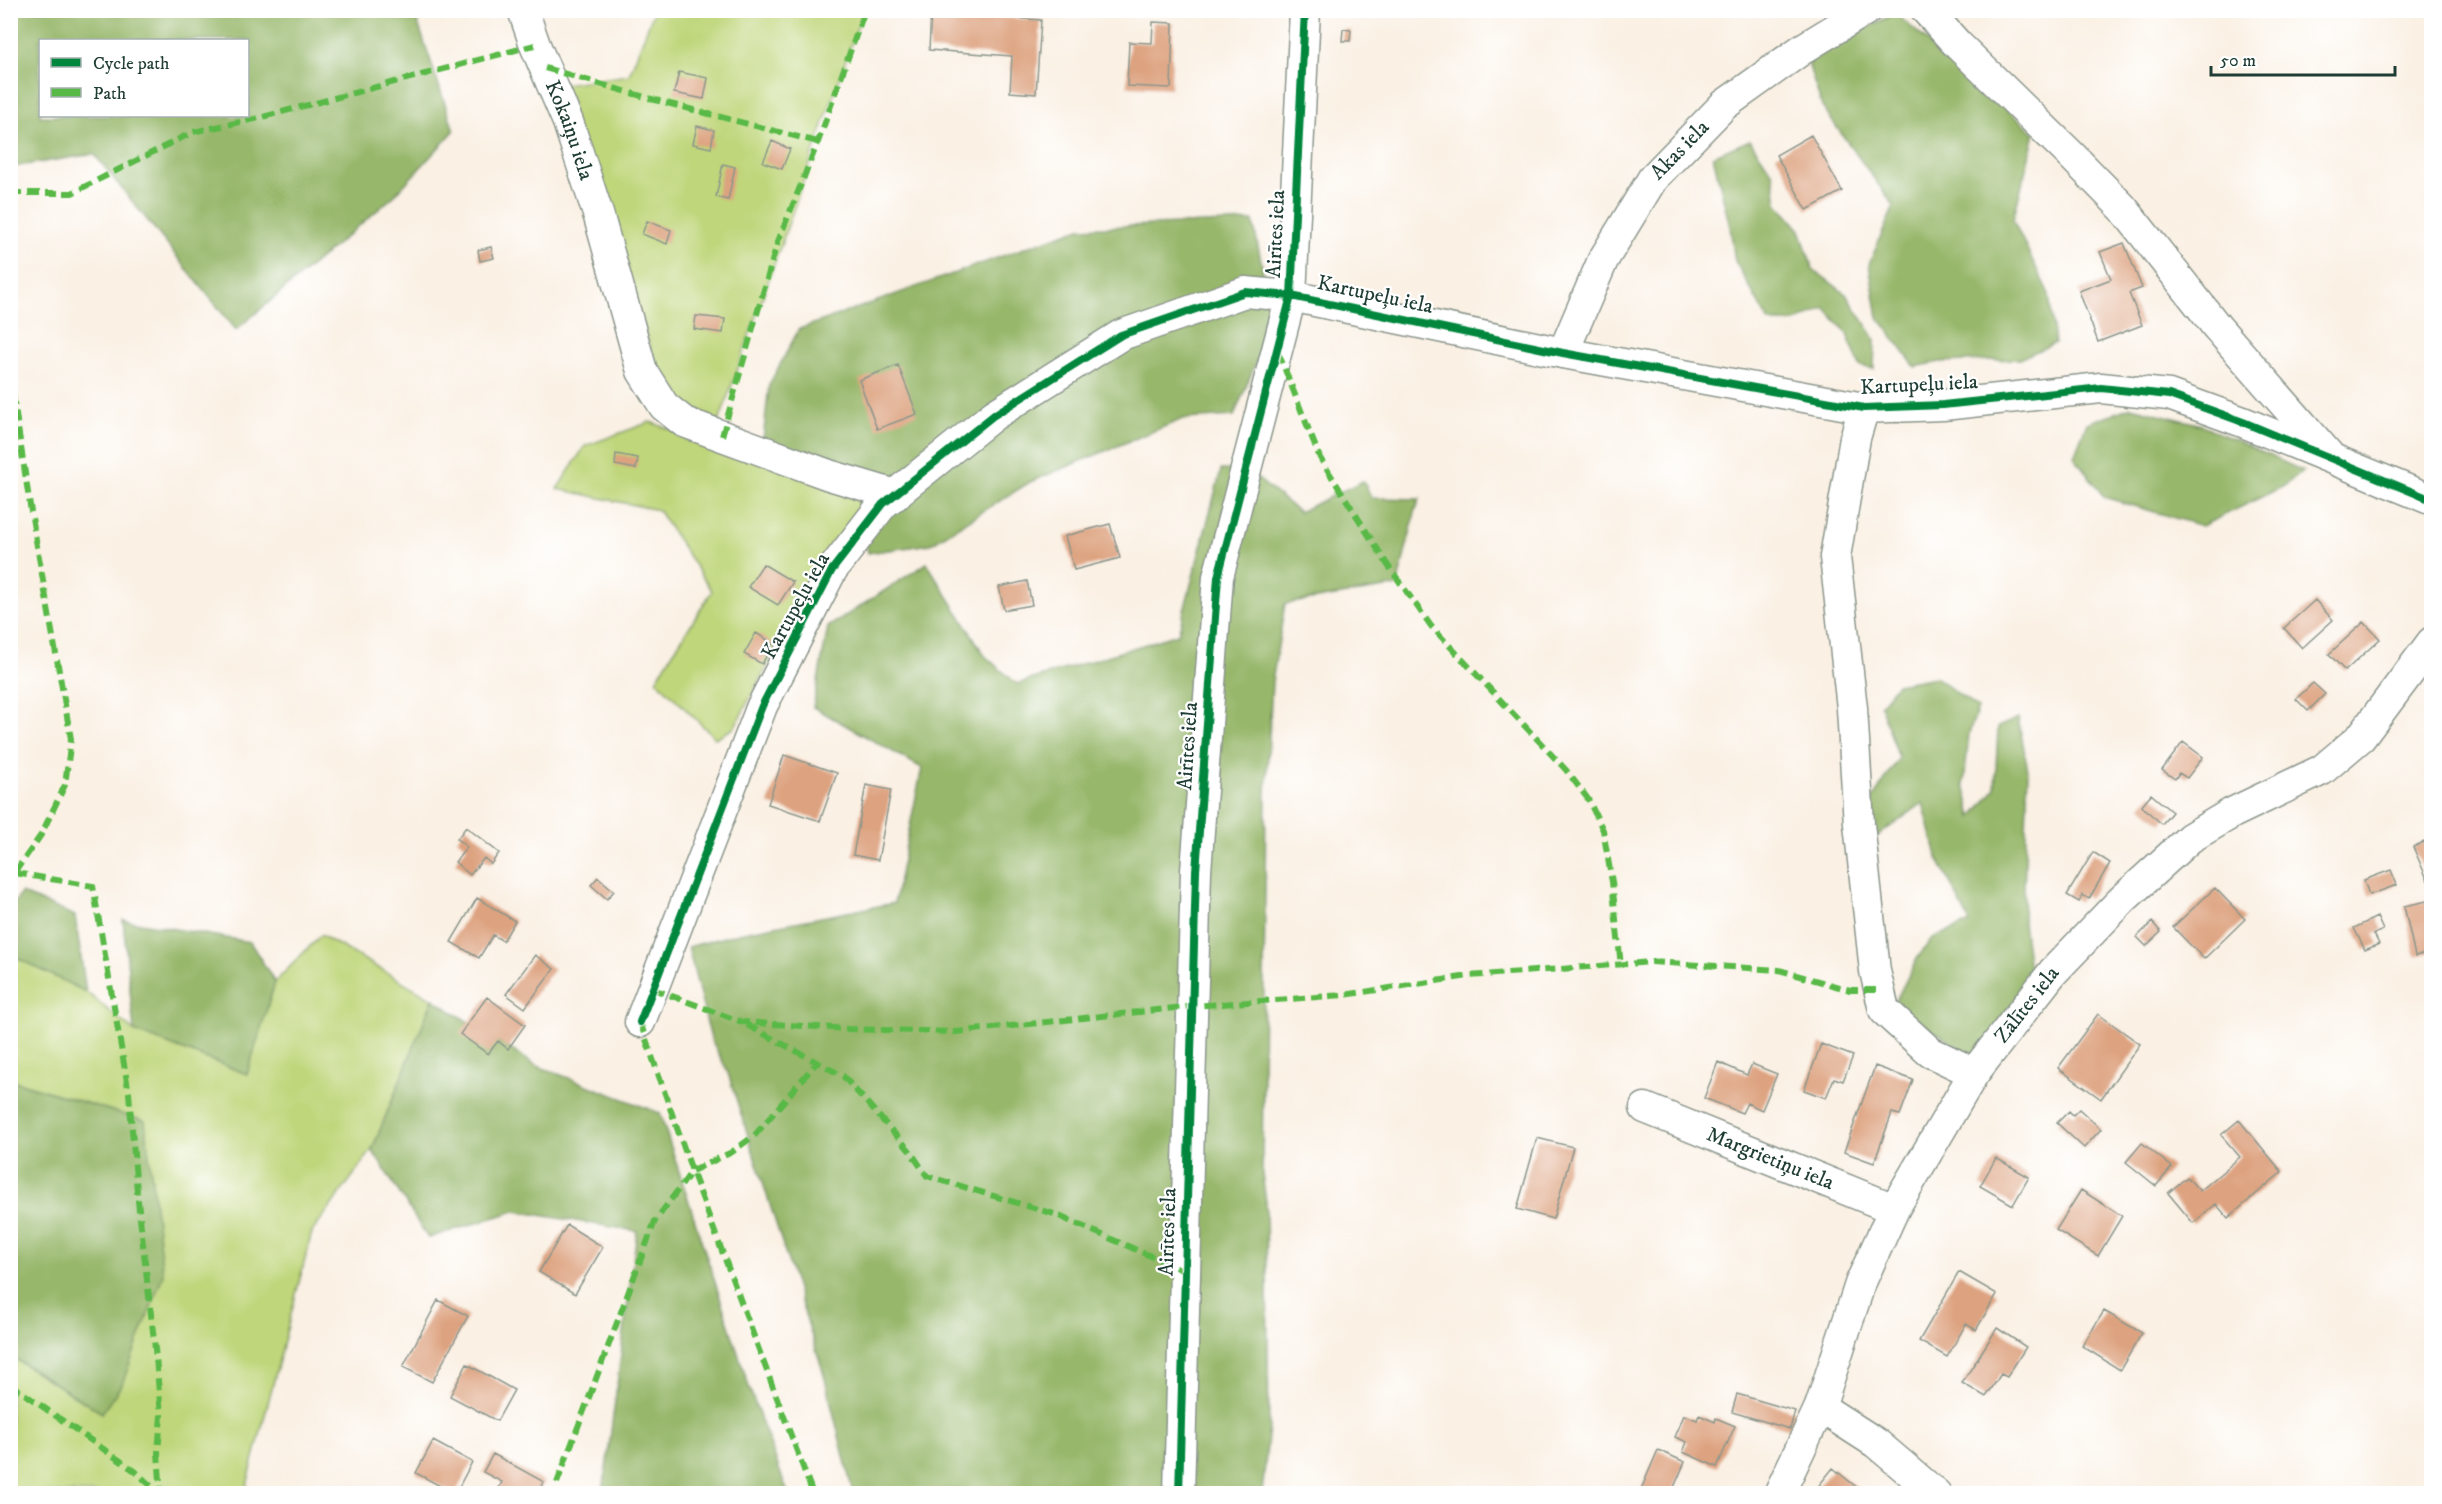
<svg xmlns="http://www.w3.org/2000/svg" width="2442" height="1504" font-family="'IM FELL DW Pica',serif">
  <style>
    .green { fill: #bfd67a; stroke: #6f8a57; stroke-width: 1.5 }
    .forest { fill: #97b76a; stroke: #5b7a4f; stroke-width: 1.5; fill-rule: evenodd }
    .building { fill: #dda27f }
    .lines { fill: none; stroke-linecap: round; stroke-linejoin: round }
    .minor-casing { stroke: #8c968c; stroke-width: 33 }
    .minor { stroke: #fff; stroke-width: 30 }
    .quiet { stroke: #58b947; stroke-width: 6; stroke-dasharray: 12 6; stroke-linecap: butt }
    .cycleway-casing { stroke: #fff; stroke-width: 11 }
    .cycleway { stroke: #00873e; stroke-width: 8 }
    .labels { text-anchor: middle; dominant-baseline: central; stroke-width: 4.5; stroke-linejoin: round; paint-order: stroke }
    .street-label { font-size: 21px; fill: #1f3d34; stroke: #fff }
  </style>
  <rect width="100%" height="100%" fill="#fff"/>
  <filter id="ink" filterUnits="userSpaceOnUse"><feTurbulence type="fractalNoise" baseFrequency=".0167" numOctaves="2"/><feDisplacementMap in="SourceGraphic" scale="12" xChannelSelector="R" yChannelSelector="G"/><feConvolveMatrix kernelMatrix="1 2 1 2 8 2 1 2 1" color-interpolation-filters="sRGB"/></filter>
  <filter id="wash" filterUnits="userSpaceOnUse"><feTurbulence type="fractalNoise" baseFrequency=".008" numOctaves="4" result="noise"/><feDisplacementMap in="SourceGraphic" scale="24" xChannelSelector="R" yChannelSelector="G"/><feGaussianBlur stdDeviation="1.35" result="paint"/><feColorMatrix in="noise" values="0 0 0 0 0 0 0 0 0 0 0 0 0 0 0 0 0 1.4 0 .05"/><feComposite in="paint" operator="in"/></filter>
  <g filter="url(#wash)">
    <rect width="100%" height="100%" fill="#faf0e3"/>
    <path class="green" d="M 654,11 L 863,11 L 719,422 L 666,395 L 562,84 L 629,75 Z
      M 650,422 L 872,500 L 819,571 L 734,728 L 715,738 L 656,680 L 712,591 L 658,510 L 557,489 L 585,446 Z
      M 321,935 L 433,999 L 372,1150 L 312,1232 L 245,1493 L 11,1493 L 10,1356 L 102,1413 L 145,1121 L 11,1080 L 11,955 L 86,992 L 134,1031 L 247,1074 L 275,982 Z"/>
    <path class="forest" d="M 11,10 L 414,11 L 454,131 L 394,196 L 236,330 L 94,154 L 11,167 ZM 248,40 L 248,116 L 40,116 L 40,40 Z
      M 1895,13 L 2035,133 L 2013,220 L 2049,294 L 2055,343 L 2019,359 L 1940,362 L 1915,367 L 1878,317 L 1869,264 L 1894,206 L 1822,107 L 1807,60 Z
      M 1750,140 L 1773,174 L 1777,203 L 1800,230 L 1813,269 L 1847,295 L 1875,339 L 1874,369 L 1860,366 L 1846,332 L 1825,308 L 1795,322 L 1769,322 L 1735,261 L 1730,227 L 1713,156 Z
      M 1253,221 L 1273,321 L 1234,416 L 1183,419 L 1030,482 L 931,544 L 868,553 L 852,472 L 763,440 L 769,385 L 799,329 L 1080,228 Z
      M 2131,407 L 2202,425 L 2303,471 L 2284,486 L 2202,526 L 2104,497 L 2074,456 L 2087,423 Z
      M 1221,470 L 1248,471 L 1299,512 L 1363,481 L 1372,498 L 1420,499 L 1416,509 L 1397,586 L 1285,604 L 1272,682 L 1266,793 L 1262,1174 L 1266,1202 L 1269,1427 L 1262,1493 L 853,1493 L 823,1371 L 727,1070 L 711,1039 L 688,947 L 739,933 L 894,903 L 922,768 L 813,707 L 828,627 L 927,563 L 985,656 L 1017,684 L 1178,634 Z
      M 1935,677 L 1978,708 L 1969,733 L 1964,785 L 1972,817 L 1995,789 L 1998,727 L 2018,718 L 2028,770 L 2023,923 L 2031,983 L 1974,1058 L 1894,1004 L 1917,959 L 1932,938 L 1970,923 L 1937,856 L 1923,803 L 1875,838 L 1871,801 L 1899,758 L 1880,705 L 1897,684 Z
      M 21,893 L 75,916 L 86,992 L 11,955 L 11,908 Z
      M 123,920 L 250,942 L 275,982 L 247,1074 L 134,1031 Z
      M 433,999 L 535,1065 L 660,1113 L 750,1390 L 788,1493 L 603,1493 L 637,1231 L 515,1211 L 428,1238 L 372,1150 Z
      M 10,1080 L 145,1121 L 163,1275 L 122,1384 L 102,1413 L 11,1356 Z"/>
    <g id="blocks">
      <path class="building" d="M 931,12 L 1041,20 L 1036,94 L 1010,92 L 1012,56 L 929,50 Z
        M 1153,22 L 1173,23 L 1171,88 L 1127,86 L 1129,42 L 1152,43 Z
        M 1343,29 L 1351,30 L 1350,41 L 1342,41 Z
        M 679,72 L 708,78 L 704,99 L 674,93 Z
        M 697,126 L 714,130 L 711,148 L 693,144 Z
        M 1811,135 L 1842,191 L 1807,210 L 1776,155 Z
        M 772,141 L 790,149 L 782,169 L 763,162 Z
        M 723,164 L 735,167 L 728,200 L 716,197 Z
        M 647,221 L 671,230 L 667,244 L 642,234 Z
        M 2124,243 L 2142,288 L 2129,293 L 2142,325 L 2098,342 L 2079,291 L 2111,279 L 2100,252 Z
        M 491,247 L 494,258 L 480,261 L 478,250 Z
        M 696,316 L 725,319 L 723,333 L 694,329 Z
        M 898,365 L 917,414 L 877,429 L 859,380 Z
        M 616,454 L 638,458 L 636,469 L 615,465 Z
        M 1110,524 L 1120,558 L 1074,570 L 1065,536 Z
        M 763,564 L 793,582 L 778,605 L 748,587 Z
        M 1027,581 L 1032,605 L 1004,610 L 999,587 Z
        M 2315,600 L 2333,620 L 2302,648 L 2284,628 Z
        M 2364,622 L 2380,639 L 2345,671 L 2329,654 Z
        M 756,633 L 773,643 L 762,664 L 744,654 Z
        M 2313,683 L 2325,694 L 2308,711 L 2296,699 Z
        M 2183,742 L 2203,757 L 2187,778 L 2179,773 L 2175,779 L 2162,770 Z
        M 784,755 L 837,773 L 820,821 L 768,804 Z
        M 866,785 L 891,790 L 878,860 L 853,855 Z
        M 2151,794 L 2172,812 L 2162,824 L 2141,806 Z
        M 466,827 L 499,853 L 491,864 L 484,858 L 470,875 L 455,862 L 467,847 L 457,839 Z
        M 2431,839 L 2432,882 L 2429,883 L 2413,847 Z
        M 2093,852 L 2110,863 L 2089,899 L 2083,895 L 2079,902 L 2067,895 Z
        M 2391,870 L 2397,885 L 2369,895 L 2364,880 Z
        M 598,877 L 614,891 L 607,899 L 591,885 Z
        M 2215,888 L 2245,919 L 2204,959 L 2173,927 Z
        M 477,898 L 515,921 L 503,941 L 493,935 L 479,958 L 451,942 Z
        M 2432,900 L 2432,952 L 2415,956 L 2404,906 Z
        M 2377,917 L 2383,930 L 2374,934 L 2379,944 L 2365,950 L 2354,928 Z
        M 2152,922 L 2161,932 L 2146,946 L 2137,937 Z
        M 535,955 L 554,969 L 525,1008 L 506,994 Z
        M 487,997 L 525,1025 L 508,1049 L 498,1041 L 488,1054 L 460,1034 Z
        M 2098,1014 L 2140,1044 L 2101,1099 L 2058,1068 Z
        M 1821,1044 L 1853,1056 L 1843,1081 L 1834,1078 L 1826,1098 L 1804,1090 Z
        M 1718,1062 L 1747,1075 L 1752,1064 L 1777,1074 L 1762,1110 L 1747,1103 L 1742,1113 L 1704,1098 Z
        M 1875,1066 L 1913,1080 L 1900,1115 L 1892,1113 L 1874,1163 L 1844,1152 Z
        M 2079,1109 L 2101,1129 L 2084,1148 L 2057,1123 L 2069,1111 L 2073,1115 Z
        M 2239,1120 L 2282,1172 L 2228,1218 L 2216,1204 L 2193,1223 L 2168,1193 L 2187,1177 L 2200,1191 L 2240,1157 L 2221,1135 Z
        M 1537,1138 L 1573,1147 L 1553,1219 L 1517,1209 Z
        M 2142,1143 L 2172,1167 L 2156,1186 L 2126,1162 Z
        M 1996,1158 L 2029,1177 L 2013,1205 L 1980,1186 Z
        M 2081,1190 L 2122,1216 L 2098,1256 L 2056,1230 Z
        M 567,1225 L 603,1247 L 575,1294 L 539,1272 Z
        M 1959,1272 L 1997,1294 L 1976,1330 L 1966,1324 L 1947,1357 L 1919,1341 Z
        M 438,1300 L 468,1316 L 432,1382 L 403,1367 Z
        M 2104,1311 L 2142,1333 L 2120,1370 L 2082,1346 Z
        M 1997,1328 L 2026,1347 L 2007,1377 L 2001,1374 L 1986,1397 L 1962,1383 Z
        M 467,1364 L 514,1390 L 497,1421 L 450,1396 Z
        M 1737,1394 L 1795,1411 L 1790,1429 L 1732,1412 Z
        M 1684,1415 L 1697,1420 L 1699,1415 L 1715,1422 L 1716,1418 L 1735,1426 L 1717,1467 L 1683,1452 L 1687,1442 L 1675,1437 Z
        M 433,1441 L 472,1462 L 455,1494 L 416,1473 Z
        M 1658,1450 L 1685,1462 L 1671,1494 L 1639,1494 Z
        M 493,1454 L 544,1482 L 537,1494 L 497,1492 L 502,1482 L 483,1472 Z
        M 1833,1468 L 1865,1494 L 1812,1494 Z"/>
    </g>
  </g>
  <g filter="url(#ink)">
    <use href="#blocks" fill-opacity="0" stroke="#8c968c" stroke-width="1.5"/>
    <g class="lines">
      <g class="minor-casing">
        <g id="minor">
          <path id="s1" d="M 523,10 L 535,45 L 568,122 L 599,217 L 642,371 L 664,406 L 684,422 L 829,475 L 896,495"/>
          <path d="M 1926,10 L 1958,45 L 2069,153 L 2123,208 L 2217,327 L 2328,454"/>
          <path id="s2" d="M 1563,353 L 1603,260 L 1653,178 L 1724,105 L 1804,48 L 1866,10"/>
          <path d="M 1864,408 L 1855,438 L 1835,557 L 1852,708 L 1859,824 L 1875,971 L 1884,1010 L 1930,1052 L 1974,1073"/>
          <path d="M 640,1022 L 762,706 L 832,570 L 883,504 L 994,415 L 1121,335 L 1245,292 L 1291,296 L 1563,353 L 1864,408 L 1943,405 L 2101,388 L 2169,395 L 2243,422 L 2432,500"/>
          <path id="s3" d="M 1645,1108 L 1894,1209"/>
          <path d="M 1820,1407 L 1876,1443 L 1936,1494"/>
          <path d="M 1179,1494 L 1196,871 L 1218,577 L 1291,296 L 1305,10"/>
          <path id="s4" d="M 1779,1494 L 1820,1407 L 1860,1284 L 1894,1209 L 1974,1073 L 2053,972 L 2122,900 L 2190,838 L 2232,813 L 2322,770 L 2361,737 L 2432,642"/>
        </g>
      </g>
      <use href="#minor" class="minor"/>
      <path class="quiet" d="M 545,68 L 659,101 L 818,142
        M 10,193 L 72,193 L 193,132 L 255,119 L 535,45
        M 1278,352 L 1320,458 L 1387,564 L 1431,626 L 1566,770 L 1588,799 L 1603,830 L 1612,882 L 1621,966
        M 10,376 L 31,512 L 71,739 L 65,785 L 41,835 L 10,879
        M 722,436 L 777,244 L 818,142 L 865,10
        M 15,873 L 93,886 L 129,1093 L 137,1192 L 156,1358 L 161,1415 L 158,1453 L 161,1494
        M 653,989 L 742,1022 L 848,1029 L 956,1032 L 1193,1006 L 1344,995 L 1469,976 L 1652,962 L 1779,970 L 1850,990 L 1879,990
        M 640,1022 L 692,1171 L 813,1494
        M 747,1025 L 843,1076 L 910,1151 L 927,1176 L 1054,1214 L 1185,1271
        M 10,1384 L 135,1471 L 151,1486 L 155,1494
        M 557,1483 L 655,1221 L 692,1171 L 732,1152 L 755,1135 L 817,1062"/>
      <g class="cycleway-casing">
        <path id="cycleway" d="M 640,1022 L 762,706 L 832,570 L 883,504 L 994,415 L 1121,335 L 1245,292 L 1291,296 L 1563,353 L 1864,408 L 1943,405 L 2101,388 L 2169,395 L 2243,422 L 2432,500
          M 1179,1494 L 1196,871 L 1218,577 L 1291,296 L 1305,10"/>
      </g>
      <use href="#cycleway" class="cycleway"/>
    </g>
  </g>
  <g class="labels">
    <g class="street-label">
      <text stroke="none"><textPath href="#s1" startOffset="129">Kokaiņu iela</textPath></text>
      <text stroke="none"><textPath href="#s2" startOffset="236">Akas iela</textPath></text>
      <text transform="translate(1276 234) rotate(-87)">Airītes iela</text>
      <text transform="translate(1375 295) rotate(12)">Kartupeļu iela</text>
      <text transform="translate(1919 385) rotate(-3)">Kartupeļu iela</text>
      <text transform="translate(796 606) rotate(-61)">Kartupeļu iela</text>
      <text transform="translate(1188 746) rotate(-86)">Airītes iela</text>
      <text stroke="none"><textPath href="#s4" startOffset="552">Zālītes iela</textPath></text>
      <text stroke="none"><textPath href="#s3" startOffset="135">Margrietiņu iela</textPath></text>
      <text transform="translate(1168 1232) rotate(-88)">Airītes iela</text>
    </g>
  </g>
  <rect width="2442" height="1504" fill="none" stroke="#fff" stroke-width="36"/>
  <rect x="39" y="39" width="210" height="78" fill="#ffffff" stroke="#a5b1ae" stroke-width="1.5"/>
  <rect x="51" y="58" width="30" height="9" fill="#00873e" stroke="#a5b1ae" stroke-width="1.5"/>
  <text x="93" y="69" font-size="18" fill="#1f3d34">Cycle path</text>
  <rect x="51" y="88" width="30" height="9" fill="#58b947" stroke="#a5b1ae" stroke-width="1.5"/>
  <text x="93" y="99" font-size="18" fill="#1f3d34">Path</text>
  <path d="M2211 66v9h184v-9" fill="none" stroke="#1f3d34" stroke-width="3"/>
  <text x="2220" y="66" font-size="18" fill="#1f3d34" stroke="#ffffff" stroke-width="4.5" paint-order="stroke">50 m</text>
</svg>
